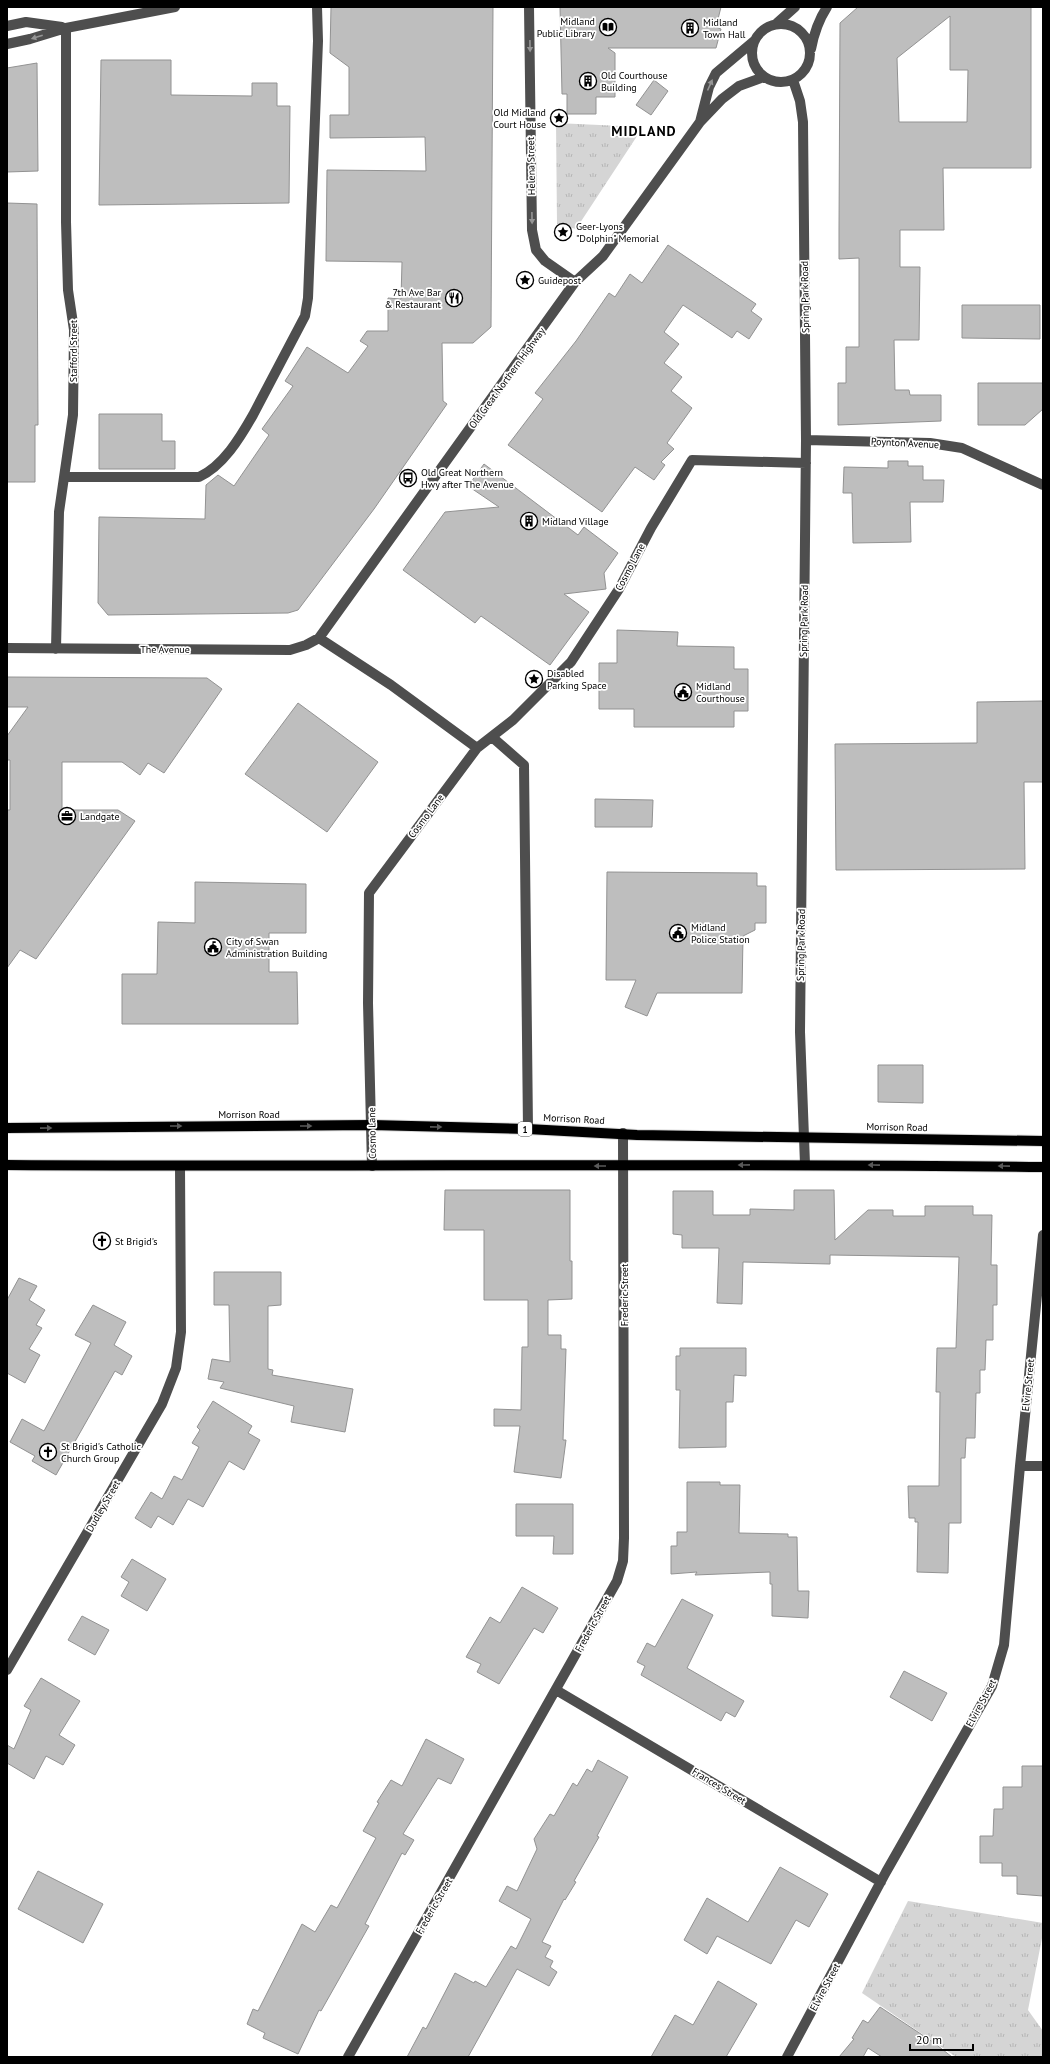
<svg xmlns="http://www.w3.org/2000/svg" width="1050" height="2064" font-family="'PT Sans',sans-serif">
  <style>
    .grass { fill: url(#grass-tufts) }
    .building { fill: #bebebe; stroke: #929292; fill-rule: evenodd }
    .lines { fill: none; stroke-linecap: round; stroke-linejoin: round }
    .major-casing { stroke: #dbdbdb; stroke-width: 12 }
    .minor { stroke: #4e4e4e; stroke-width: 10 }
    .major { stroke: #000; stroke-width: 10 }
    .oneway { fill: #959595 }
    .oneway2 { fill: #595959 }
    .labels { text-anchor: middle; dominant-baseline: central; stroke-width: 3.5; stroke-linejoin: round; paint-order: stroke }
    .shield { fill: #fff; stroke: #4c4c4c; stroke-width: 1 }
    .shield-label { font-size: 9px; font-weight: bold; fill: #000 }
    .poi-label { font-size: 10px; fill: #000; stroke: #fff; text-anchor: start }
    .street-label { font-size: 10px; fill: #000; stroke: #fff }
    .district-label { font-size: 14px; font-weight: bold; letter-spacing: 1px; fill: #000; stroke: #fff }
  </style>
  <defs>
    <pattern id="grass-tufts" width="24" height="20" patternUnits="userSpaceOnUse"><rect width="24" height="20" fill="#d5d5d5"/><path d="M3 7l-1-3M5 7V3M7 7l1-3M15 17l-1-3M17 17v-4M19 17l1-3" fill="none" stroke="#b5b5b5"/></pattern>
  </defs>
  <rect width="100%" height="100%" fill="#fff"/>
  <path class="grass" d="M 556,123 L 643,127 L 576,229 L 557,224 Z
    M 908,1901 L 1043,1923 L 1043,1933 L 1028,2010 L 1043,2031 L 1043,2057 L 956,2057 L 862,1993 Z"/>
  <path class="building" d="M 331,7 L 493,7 L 491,327 L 473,343 L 442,343 L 443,401 L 447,404 L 374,509 L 298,610 L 288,613 L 108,615 L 98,603 L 99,517 L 205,519 L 206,485 L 218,475 L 234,486 L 269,435 L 262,429 L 293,386 L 285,381 L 307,347 L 348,373 L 368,346 L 360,341 L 367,331 L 388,331 L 388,298 L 401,299 L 402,262 L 326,261 L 327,170 L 426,171 L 425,137 L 330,138 L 330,115 L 349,115 L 349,67 L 330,53 Z
    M 560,7 L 721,7 L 716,27 L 721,29 L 716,48 L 608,48 L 615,53 L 615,97 L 596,97 L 596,114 L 567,114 L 567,94 L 562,94 Z
    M 858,7 L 1031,7 L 1031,168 L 943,168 L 944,230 L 900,230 L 900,267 L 920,267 L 919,340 L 894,340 L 895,390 L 909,390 L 910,395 L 941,395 L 941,421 L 838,425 L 838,383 L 846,383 L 846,347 L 859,347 L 859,258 L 839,259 L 839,230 L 840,23 ZM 950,16 L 950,70 L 968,70 L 967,122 L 899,122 L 897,58 Z
    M 101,60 L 171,60 L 171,95 L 252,96 L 252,83 L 277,83 L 277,106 L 290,106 L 289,203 L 99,205 Z
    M 37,63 L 38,171 L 7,172 L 7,68 Z
    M 654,80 L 668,91 L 651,115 L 636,105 Z
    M 7,203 L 37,204 L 38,425 L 35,425 L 35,482 L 7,482 Z
    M 668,245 L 756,304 L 751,311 L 762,319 L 749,339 L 737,331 L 732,338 L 683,305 L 664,332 L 679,344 L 664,363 L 682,377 L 671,391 L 692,408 L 667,443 L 674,449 L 661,462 L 665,465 L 654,480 L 635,467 L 602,512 L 508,445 L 543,399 L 535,393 L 576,341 L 609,293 L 615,297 L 630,274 L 642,283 Z
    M 962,305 L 1040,305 L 1040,339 L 962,338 Z
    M 978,383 L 1043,383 L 1043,409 L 1025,425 L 978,425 Z
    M 99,414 L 162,414 L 162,441 L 175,441 L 175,469 L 99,469 Z
    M 888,461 L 908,461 L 908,466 L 923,466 L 923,480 L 944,480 L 943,502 L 910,502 L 911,542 L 853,543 L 852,493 L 843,493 L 844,467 L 888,468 Z
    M 484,464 L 578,535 L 584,527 L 618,553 L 604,573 L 606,589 L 564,594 L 589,612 L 550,665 L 481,616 L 475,623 L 403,570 L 445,512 L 499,507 L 468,486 Z
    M 617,630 L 678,632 L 677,646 L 734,647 L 734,669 L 748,669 L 748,711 L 734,711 L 734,727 L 634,727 L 634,709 L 599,709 L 599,663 L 617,663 Z
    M 7,677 L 207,678 L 222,689 L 164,773 L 148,763 L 140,775 L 122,762 L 62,762 L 62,810 L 118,810 L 135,821 L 36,959 L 20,950 L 7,968 L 7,810 L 10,810 L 10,760 L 7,760 L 7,736 L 28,707 L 7,707 Z
    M 1043,701 L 1043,782 L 1024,782 L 1025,869 L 836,870 L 835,744 L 977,743 L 977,702 Z
    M 298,703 L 378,762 L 327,832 L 245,774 Z
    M 595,799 L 653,800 L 652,827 L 595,827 Z
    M 607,872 L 757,873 L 757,886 L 766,886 L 766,923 L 755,923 L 755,930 L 743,936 L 742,993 L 657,993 L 647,1016 L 625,1007 L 636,980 L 606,980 Z
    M 195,882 L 306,884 L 306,933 L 269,933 L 269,972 L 297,972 L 298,1024 L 122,1024 L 122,974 L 157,974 L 158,922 L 195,923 Z
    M 878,1065 L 923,1065 L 923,1103 L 878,1102 Z
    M 445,1190 L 570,1190 L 570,1261 L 572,1261 L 572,1299 L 548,1300 L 548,1335 L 561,1335 L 561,1349 L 566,1349 L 563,1440 L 566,1440 L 561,1478 L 514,1472 L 520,1426 L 494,1426 L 494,1409 L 521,1410 L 522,1347 L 528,1347 L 528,1300 L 484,1300 L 484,1230 L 444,1230 Z
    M 794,1190 L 834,1190 L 835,1240 L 868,1210 L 893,1210 L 893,1216 L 925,1216 L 925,1206 L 973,1206 L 973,1215 L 992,1215 L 991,1265 L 997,1265 L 997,1305 L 993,1305 L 993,1340 L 986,1340 L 985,1370 L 980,1370 L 980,1393 L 976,1393 L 975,1438 L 966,1438 L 965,1458 L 961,1458 L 961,1523 L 949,1523 L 948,1573 L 917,1572 L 918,1522 L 915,1522 L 915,1518 L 909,1518 L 908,1486 L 939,1486 L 940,1392 L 936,1392 L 937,1348 L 956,1348 L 959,1257 L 830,1255 L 830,1264 L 743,1262 L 742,1304 L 717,1303 L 719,1248 L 682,1248 L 682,1235 L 673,1234 L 673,1191 L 713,1191 L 713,1215 L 750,1215 L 750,1209 L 794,1210 Z
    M 214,1272 L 281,1272 L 281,1305 L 268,1306 L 268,1369 L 273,1370 L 272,1375 L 353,1389 L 345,1432 L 291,1422 L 294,1406 L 220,1388 L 224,1382 L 208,1379 L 212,1359 L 230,1362 L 229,1305 L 214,1305 Z
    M 19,1278 L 37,1286 L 29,1300 L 45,1310 L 36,1325 L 42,1328 L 29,1349 L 40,1355 L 25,1383 L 7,1373 L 7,1300 Z
    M 93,1305 L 126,1322 L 114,1345 L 132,1356 L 122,1375 L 115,1371 L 56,1475 L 32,1461 L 35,1456 L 10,1442 L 22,1419 L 44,1431 L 91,1343 L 75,1335 Z
    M 680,1348 L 746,1348 L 746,1376 L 734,1375 L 733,1402 L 726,1402 L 726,1447 L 679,1448 L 680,1390 L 676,1390 L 676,1356 L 680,1356 Z
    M 213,1401 L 252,1426 L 248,1433 L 260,1440 L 244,1470 L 229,1461 L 203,1507 L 188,1499 L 173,1525 L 158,1516 L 151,1528 L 135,1518 L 151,1492 L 162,1499 L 174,1476 L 182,1480 L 199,1447 L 192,1443 L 200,1430 L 197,1427 Z
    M 687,1482 L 720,1482 L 720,1485 L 740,1485 L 739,1533 L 788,1534 L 788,1537 L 797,1537 L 798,1591 L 809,1591 L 808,1618 L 772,1616 L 772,1584 L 770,1584 L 770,1572 L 695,1575 L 697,1572 L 671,1574 L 671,1546 L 677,1546 L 677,1532 L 687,1532 Z
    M 516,1504 L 573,1504 L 573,1554 L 553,1554 L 554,1536 L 516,1536 Z
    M 132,1559 L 166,1579 L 147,1611 L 121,1596 L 129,1582 L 121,1577 Z
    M 522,1587 L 558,1608 L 543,1633 L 534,1628 L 499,1684 L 477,1672 L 481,1664 L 466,1657 L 490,1617 L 500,1623 Z
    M 682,1599 L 713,1615 L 687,1668 L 744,1701 L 735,1717 L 726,1712 L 721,1721 L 641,1675 L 645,1666 L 637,1662 L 647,1643 L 655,1647 Z
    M 82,1616 L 109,1630 L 95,1655 L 68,1640 Z
    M 904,1671 L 947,1693 L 932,1721 L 890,1697 Z
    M 41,1678 L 80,1701 L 59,1735 L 75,1745 L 63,1765 L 46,1756 L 34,1779 L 7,1763 L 7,1745 L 14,1749 L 31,1710 L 24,1706 Z
    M 426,1739 L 464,1759 L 451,1784 L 438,1778 L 403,1834 L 414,1840 L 405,1855 L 402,1853 L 365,1924 L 369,1926 L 321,2011 L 319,2010 L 298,2054 L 263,2038 L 265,2033 L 247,2024 L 253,2009 L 258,2011 L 302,1924 L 315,1932 L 331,1905 L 337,1908 L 376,1838 L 363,1831 L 379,1803 L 377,1802 L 391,1780 L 402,1786 Z
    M 598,1760 L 628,1777 L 597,1836 L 599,1837 L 574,1881 L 576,1882 L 565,1900 L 564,1899 L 542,1942 L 551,1946 L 545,1957 L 553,1961 L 550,1967 L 557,1972 L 549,1986 L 517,1969 L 468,2057 L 407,2057 L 423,2027 L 426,2029 L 455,1973 L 474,1983 L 475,1981 L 486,1987 L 511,1946 L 516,1949 L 531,1919 L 499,1901 L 507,1886 L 517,1891 L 537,1849 L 534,1839 L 550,1814 L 554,1816 L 573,1783 L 577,1786 L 587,1769 L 592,1772 Z
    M 1022,1766 L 1043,1766 L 1043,1896 L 1017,1894 L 1017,1876 L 1002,1876 L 1002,1863 L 980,1863 L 980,1836 L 993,1836 L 994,1809 L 1003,1809 L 1003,1787 L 1022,1787 Z
    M 780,1867 L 828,1894 L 809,1927 L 796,1920 L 771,1964 L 717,1936 L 707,1954 L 684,1940 L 707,1898 L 748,1922 Z
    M 38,1871 L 103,1904 L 83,1943 L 18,1909 Z
    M 718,1981 L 757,2004 L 726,2057 L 651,2057 L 675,2015 L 693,2025 Z
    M 880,2007 L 933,2042 L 952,2057 L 882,2057 L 868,2048 L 863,2057 L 839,2057 L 854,2039 L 852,2038 L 863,2020 L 868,2023 Z"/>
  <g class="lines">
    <g class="major-casing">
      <path id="major" d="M 7,1128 L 372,1125 L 528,1129 L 637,1135 L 1043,1141
        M 7,1165 C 352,1167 698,1163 1043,1167"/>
    </g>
    <path class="minor" d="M 529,7 L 532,230 L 536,250 L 545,261 L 575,282
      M 777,23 L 795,7
      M752 53a29 29 0 1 1 58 0a29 29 0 1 1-58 0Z
      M 7,26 L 26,22 L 62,27
      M 7,44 L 30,39 L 66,28 L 175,7
      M 811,49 C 814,33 818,21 827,7
      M 793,80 L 800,101 L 803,122 L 806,440 L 800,1032 L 805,1164
      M 700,122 L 709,87 L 716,73 L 754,41
      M 806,440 L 930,443 L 962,448 L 1043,485
      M 64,477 L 199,477 C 223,466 240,438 253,415 L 305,316 L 308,298 L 318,41 L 317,7
      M 319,638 L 391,685 L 477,748
      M 7,648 L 290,650 L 306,645 L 319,638 L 575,282 L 603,256 L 700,122 L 722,99 L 739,86 L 764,77
      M 56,649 L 59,512 L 73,415 L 74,330 L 68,290 L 66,222 L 66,28
      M 492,737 L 524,765 L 528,1129
      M 372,1166 L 368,1003 L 369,893 L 477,748 L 513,720 L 571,662 L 619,589 L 651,528 L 692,460 L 806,463
      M 1020,1466 L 1043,1466
      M 7,1670 L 162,1404 L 176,1368 L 181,1332 L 180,1166
      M 556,1690 L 881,1882
      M 348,2057 L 617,1581 L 623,1561 L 624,1538 L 623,1133
      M 787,2057 L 886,1872 L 992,1686 L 1004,1645 L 1020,1466 L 1043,1235"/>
    <use href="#major" class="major"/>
  </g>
  <defs><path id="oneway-solid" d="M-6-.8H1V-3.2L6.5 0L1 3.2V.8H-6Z"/></defs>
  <g class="oneway">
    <use href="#oneway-solid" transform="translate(37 37) rotate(163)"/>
    <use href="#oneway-solid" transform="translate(530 46) rotate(89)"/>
    <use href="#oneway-solid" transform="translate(710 85) rotate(-66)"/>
    <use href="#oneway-solid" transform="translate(532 218) rotate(89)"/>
  </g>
  <g class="oneway2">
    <use href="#oneway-solid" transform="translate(176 1126)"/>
    <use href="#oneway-solid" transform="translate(306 1126)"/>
    <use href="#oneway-solid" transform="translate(436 1127) rotate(1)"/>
    <use href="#oneway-solid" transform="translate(46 1128) rotate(-1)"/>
    <use href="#oneway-solid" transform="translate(744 1165) rotate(179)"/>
    <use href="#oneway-solid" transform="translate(874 1165) rotate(-179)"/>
    <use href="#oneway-solid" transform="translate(600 1166) rotate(-180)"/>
    <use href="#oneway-solid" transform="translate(1004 1166) rotate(-179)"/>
  </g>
  <defs>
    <g id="library-ring" transform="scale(0.9)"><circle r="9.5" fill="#fff" stroke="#000" stroke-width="1.5"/><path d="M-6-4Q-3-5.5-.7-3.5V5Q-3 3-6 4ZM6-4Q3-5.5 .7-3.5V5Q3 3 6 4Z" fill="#000"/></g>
    <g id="building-ring" transform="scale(0.9)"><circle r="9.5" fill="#fff" stroke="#000" stroke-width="1.5"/><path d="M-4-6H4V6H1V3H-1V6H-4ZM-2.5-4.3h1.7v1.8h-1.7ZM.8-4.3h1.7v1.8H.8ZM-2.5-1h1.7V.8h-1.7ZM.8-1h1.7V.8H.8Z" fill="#000"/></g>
    <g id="sight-ring" transform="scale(0.9)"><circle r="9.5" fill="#fff" stroke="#000" stroke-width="1.5"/><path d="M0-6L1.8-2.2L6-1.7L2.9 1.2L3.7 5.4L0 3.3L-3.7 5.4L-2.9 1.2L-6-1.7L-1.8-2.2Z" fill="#000"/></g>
    <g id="restaurant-ring" transform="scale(0.9)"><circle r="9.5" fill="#fff" stroke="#000" stroke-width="1.5"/><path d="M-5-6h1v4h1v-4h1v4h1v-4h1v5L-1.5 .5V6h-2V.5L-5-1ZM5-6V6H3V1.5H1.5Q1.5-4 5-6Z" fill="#000"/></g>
    <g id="bus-ring" transform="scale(0.9)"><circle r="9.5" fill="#fff" stroke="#000" stroke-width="1.5"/><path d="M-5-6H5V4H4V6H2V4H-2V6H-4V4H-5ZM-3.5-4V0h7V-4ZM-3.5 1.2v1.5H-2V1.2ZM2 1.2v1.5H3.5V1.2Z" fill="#000"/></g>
    <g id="civic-ring" transform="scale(0.9)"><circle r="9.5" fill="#fff" stroke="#000" stroke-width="1.5"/><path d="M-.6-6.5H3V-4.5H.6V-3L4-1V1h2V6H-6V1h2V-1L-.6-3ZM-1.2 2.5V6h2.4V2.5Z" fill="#000"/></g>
    <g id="office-ring" transform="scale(0.9)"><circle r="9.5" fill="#fff" stroke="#000" stroke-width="1.5"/><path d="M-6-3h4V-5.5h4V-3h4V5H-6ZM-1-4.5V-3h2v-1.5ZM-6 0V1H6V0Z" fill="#000"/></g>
    <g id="church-ring" transform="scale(0.9)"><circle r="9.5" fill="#fff" stroke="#000" stroke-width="1.5"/><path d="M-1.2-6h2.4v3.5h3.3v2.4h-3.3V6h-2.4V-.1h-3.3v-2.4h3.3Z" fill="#000"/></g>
  </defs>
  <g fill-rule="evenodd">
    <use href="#library-ring" x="608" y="27"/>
    <use href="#building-ring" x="690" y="28"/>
    <use href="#building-ring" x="588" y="81"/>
    <use href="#sight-ring" x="559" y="118"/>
    <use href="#sight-ring" x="563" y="232"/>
    <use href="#sight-ring" x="525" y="280"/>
    <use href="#restaurant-ring" x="454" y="298"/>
    <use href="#bus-ring" x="408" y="478"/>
    <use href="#building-ring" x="529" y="521"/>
    <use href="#sight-ring" x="534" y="679"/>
    <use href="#civic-ring" x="683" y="692"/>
    <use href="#office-ring" x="67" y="816"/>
    <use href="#civic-ring" x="678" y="933"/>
    <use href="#civic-ring" x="213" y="947"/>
    <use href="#church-ring" x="102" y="1241"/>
    <use href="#church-ring" x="48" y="1452"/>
  </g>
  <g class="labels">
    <rect class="shield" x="518" y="1122" width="14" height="14" rx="3"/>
    <g class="shield-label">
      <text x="525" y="1129">1</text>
    </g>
    <g class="poi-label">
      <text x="595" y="21" text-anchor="end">Midland<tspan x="595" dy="12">Public Library</tspan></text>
      <text x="703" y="22">Midland<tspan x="703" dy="12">Town Hall</tspan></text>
      <text x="601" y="75">Old Courthouse<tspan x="601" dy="12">Building</tspan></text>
      <text x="546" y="112" text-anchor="end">Old Midland<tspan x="546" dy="12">Court House</tspan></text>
      <text x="576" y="226">Geer-Lyons<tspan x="576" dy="12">"Dolphin" Memorial</tspan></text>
      <text x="538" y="280">Guidepost</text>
      <text x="441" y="292" text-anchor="end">7th Ave Bar<tspan x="441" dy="12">&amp; Restaurant</tspan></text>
      <text x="421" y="472">Old Great Northern<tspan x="421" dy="12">Hwy after The Avenue</tspan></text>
      <text x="542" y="521">Midland Village</text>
      <text x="547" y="673">Disabled<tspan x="547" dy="12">Parking Space</tspan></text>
      <text x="696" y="686">Midland<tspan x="696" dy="12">Courthouse</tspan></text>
      <text x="80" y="816">Landgate</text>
      <text x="691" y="927">Midland<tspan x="691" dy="12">Police Station</tspan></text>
      <text x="226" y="941">City of Swan<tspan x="226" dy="12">Administration Building</tspan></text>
      <text x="115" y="1241">St Brigid's</text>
      <text x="61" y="1446">St Brigid's Catholic<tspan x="61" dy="12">Church Group</tspan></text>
    </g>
    <g class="street-label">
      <text transform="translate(531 166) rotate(-91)">Helena Street</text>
      <text transform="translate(805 297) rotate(-91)">Spring Park Road</text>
      <text transform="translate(73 351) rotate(-90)">Stafford Street</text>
      <text transform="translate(507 378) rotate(-54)">Old Great Northern Highway</text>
      <text transform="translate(905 443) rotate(3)">Poynton Avenue</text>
      <text transform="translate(630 567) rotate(-62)">Cosmo Lane</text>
      <text transform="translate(804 621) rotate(-89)">Spring Park Road</text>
      <text x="165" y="649">The Avenue</text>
      <text transform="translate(426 816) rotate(-53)">Cosmo Lane</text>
      <text transform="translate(801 945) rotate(-89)">Spring Park Road</text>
      <text x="249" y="1114">Morrison Road</text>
      <text transform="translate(574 1119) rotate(3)">Morrison Road</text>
      <text transform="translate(897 1127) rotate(1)">Morrison Road</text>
      <text transform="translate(372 1133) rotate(-91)">Cosmo Lane</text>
      <text transform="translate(624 1295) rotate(-90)">Frederic Street</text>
      <text transform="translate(1028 1385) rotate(-84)">Elvire Street</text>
      <text transform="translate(103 1506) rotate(-60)">Dudley Street</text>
      <text transform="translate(593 1624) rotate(-61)">Frederic Street</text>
      <text transform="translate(981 1703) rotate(-62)">Elvire Street</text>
      <text transform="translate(719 1786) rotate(31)">Frances Street</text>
      <text transform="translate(434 1906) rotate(-60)">Frederic Street</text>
      <text transform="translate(825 1987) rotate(-62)">Elvire Street</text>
    </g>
    <g class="district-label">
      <text x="644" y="131">MIDLAND</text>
    </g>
  </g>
  <rect width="1050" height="2064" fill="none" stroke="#000000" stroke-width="16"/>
  <path d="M910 2044v6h63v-6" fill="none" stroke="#000000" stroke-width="2"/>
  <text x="916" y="2044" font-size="12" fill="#000000" stroke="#ffffff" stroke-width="3" paint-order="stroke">20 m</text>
</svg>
